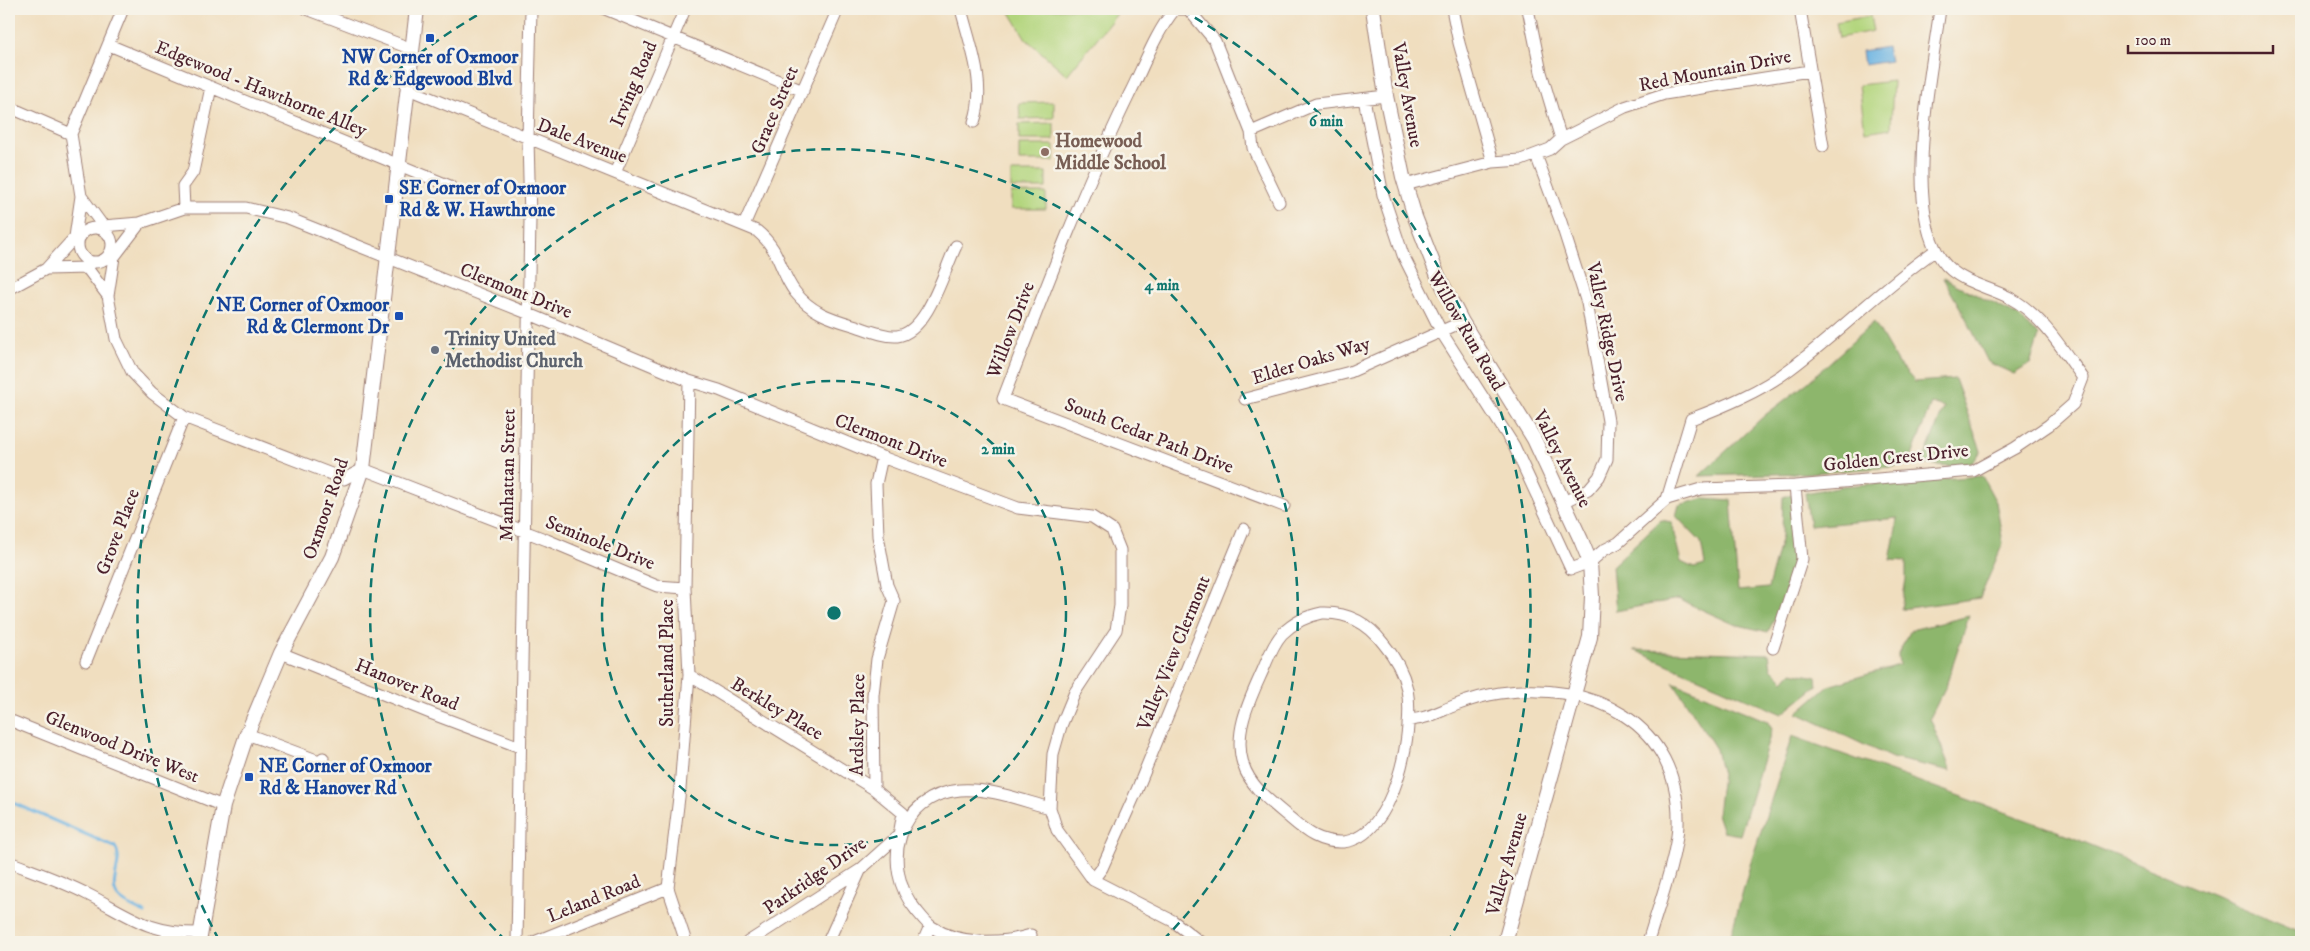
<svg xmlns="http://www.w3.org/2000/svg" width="2310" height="951" font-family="'IM FELL DW Pica',serif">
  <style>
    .green { fill: #b2d57d; stroke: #7e7a54 }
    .forest { fill: #8db66c; stroke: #6c6a4c }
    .water { fill: #6ab3e2; stroke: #5a6986 }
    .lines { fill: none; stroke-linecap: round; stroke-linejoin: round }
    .stream { stroke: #6ab3e2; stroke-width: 3 }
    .minor-casing { stroke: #9d7e75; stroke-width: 13 }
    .major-casing { stroke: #9d7e75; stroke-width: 16 }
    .minor { stroke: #fff; stroke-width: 11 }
    .major { stroke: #fff; stroke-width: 14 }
    .ring { fill: none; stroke: #0f766e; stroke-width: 2.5; stroke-dasharray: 9 6 }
    .transit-dot { fill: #1a4fb4; stroke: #f7f3e8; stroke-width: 2 }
    .education-dot { fill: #8d6e63; stroke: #f7f3e8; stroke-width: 2 }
    .worship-dot { fill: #6b7280; stroke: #f7f3e8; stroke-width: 2 }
    .labels { text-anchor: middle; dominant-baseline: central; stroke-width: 5; stroke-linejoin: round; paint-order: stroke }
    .transit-label { font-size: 19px; font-weight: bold; fill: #164399; stroke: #f7f3e8; text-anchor: start }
    .street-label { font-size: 19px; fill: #4a1f2b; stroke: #f7f3e8 }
    .education-label { font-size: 19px; font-weight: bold; fill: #785e54; stroke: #f7f3e8; text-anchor: start }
    .worship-label { font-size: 19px; font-weight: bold; fill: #5b616d; stroke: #f7f3e8; text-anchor: start }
    .centre { fill: #0f766e; stroke: #f7f3e8; stroke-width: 2.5 }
    .ring-label { font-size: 15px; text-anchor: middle; font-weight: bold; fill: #0f766e; stroke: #f7f3e8; stroke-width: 5; stroke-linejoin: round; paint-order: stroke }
  </style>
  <rect width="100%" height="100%" fill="#f7f3e8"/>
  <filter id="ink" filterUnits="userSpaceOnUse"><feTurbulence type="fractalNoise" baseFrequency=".02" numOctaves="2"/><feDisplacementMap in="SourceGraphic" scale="10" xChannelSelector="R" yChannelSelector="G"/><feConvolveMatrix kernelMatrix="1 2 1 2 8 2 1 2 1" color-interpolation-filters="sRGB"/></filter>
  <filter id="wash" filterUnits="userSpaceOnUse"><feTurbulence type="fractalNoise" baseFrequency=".0096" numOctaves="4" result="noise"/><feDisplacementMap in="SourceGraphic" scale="20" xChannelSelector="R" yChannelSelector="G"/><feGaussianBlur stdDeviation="1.12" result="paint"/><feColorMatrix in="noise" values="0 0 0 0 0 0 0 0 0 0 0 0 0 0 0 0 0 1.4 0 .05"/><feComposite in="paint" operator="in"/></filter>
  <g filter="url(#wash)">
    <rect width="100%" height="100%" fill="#f0debf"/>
    <path class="green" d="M 1008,9 L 1121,9 L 1067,75 L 1026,39 Z
      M 1870,16 L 1873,31 L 1839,38 L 1836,22 Z
      M 1893,81 L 1891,128 L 1865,132 L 1859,85 Z
      M 1054,102 L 1054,118 L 1020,119 L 1019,103 Z
      M 1054,123 L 1054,140 L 1019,140 L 1019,124 Z
      M 1019,145 L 1054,145 L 1054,161 L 1019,161 Z
      M 1011,172 L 1046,172 L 1046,188 L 1011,188 Z
      M 1011,193 L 1046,193 L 1046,209 L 1011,209 Z"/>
    <path class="forest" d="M 1943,278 L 2018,316 L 2039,336 L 2030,364 L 2014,374 L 1988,362 L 1967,320 Z
      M 1874,322 L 1897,362 L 1915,382 L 1955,379 L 1981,451 L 1974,461 L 1952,466 L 1922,464 L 1944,407 L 1931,403 L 1910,462 L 1893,467 L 1809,473 L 1699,476 L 1765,415 L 1807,383 Z
      M 1982,476 L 1996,502 L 2003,543 L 1980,598 L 1901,609 L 1906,579 L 1906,561 L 1890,560 L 1898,518 L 1810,526 L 1805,493 L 1843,486 Z
      M 1792,494 L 1796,553 L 1784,599 L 1768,632 L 1734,624 L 1678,599 L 1616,611 L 1612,566 L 1661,520 L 1671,522 L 1681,562 L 1694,568 L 1705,565 L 1701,542 L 1676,516 L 1679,505 L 1705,498 L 1731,500 L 1738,591 L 1768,588 L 1782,536 L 1783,497 Z
      M 1969,616 L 1946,686 L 1930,718 L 1951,771 L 1892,758 L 1797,713 L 1828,686 L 1899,665 L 1898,654 L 1911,630 Z
      M 1634,650 L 1769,654 L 1771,668 L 1784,681 L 1792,672 L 1816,677 L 1817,686 L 1782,714 Z
      M 1673,682 L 1767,721 L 1772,729 L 1740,835 L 1723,832 L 1717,814 L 1722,775 L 1716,749 Z
      M 1792,736 L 2057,831 L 2301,932 L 2301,942 L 1729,942 L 1750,865 Z"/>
    <path class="water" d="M 1887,47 L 1890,61 L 1864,65 L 1862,51 Z"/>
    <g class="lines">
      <path class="stream" d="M 9,801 L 115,847 C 125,862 107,883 118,897 C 123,904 137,909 145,913"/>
    </g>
  </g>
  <g filter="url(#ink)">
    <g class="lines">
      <g class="minor-casing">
        <path id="minor" d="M 307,9 L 412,49
          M 605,9 L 803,91
          M 961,9 C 970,45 987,85 974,122
          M 1452,9 L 1459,43 L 1493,162
          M 1528,9 L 1541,72 L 1561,139
          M 1800,9 L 1823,146
          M 109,45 L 450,186
          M 408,89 L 757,231 C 782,252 778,269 795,292 C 811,312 829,318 853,325 C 866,329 884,337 897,336 C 928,332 944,270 956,246
          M 1364,99 L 1383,195 L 1403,255 L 1442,333 L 1514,446 L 1571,569 L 1590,562 L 1604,550 L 1618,543 L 1667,499 L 1701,489 L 1795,486 L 1973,471 L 2015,448 L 2049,425 L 2073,404 L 2083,378 C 2063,350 2041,314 2010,298 C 1991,288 1968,284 1951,270 C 1898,225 1932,71 1940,9
          M 9,107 L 71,134
          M 1251,132 L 1316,104 L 1386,96
          M 71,134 L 123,9
          M 71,134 L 81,196 L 75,237
          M 1536,155 L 1561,222 L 1587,303 L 1608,421 L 1607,459 L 1599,477 L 1588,490 L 1564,502
          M 615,173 L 685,9
          M 1405,185 L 1493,162 L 1521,160 L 1550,149 L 1561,139 L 1625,107 L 1664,94 L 1809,71
          M 81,196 L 103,226
          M 1279,202 L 1253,148 L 1251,132 L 1215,41 L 1188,9 L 1175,9 C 1154,35 1144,66 1129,95 C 1081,194 1042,297 1003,399 L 1284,506
          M 184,208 L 183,186 L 193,172 L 211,87
          M 140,223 L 114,257 L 108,296 L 116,339 L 132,372 L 152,393 L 184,417 L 344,479 L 363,469 L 547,540 L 657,586 L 685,588
          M 744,225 L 838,9
          M 103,226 L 140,223 L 184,208 L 246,208 L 288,218 L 527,313 L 689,381 L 719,390 L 882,457 L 1018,508 L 1092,517 L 1112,530 L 1120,550 L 1120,606 L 1116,630 L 1075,692 L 1061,726 L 1053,754 L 1050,808 L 1057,830 L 1093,880 L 1173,921 L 1200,942
          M78 245a17 17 0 1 1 34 0a17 17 0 1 1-34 0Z
          M 87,268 L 108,296
          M 46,269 L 87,268
          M 9,289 L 46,269 L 75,237
          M 1245,399 L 1350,372 L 1462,322
          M 1667,499 L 1691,419 C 1725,406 1761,391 1790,369 C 1841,331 1884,286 1936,250
          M 1322,613 C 1347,612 1367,622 1383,643 C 1395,657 1403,671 1407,689 C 1415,730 1395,837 1343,842 C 1320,843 1306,832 1290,818 C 1272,803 1250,787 1243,764 C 1233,732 1250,699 1263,670 C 1268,658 1273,644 1282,634 C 1294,622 1306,616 1322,613 Z
          M 1773,648 L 1802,559 L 1795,486
          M 281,653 L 430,713 L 520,747
          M 86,661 L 184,417
          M 689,675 L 874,789 L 903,813 L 899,835 L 860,870 L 748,942
          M 9,720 L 223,806
          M 1410,720 C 1427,719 1440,711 1456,705 C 1469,700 1486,695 1500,693 C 1591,680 1681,722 1678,825 C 1677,857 1657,910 1648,942
          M 247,734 L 319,761 L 323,758
          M 874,789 L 873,695 L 877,659 L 894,601 L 887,585 L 878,536 L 876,484 L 882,457
          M 9,862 C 35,872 62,881 87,894 C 131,916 148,934 201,933
          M 1093,880 L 1102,868 L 1137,790 L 1244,529
          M 1031,935 C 1001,944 959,945 932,927 C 926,923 921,916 916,910 C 879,866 898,795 960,790 C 991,788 1020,800 1050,808
          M 517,942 L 530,219 L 528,139 L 531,9
          M 534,942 L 668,888
          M 686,942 L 668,888 L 680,789 L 689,675 L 685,588 L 689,381
          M 828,942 L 860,871
          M 923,942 L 930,926"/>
      </g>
      <g class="major-casing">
        <path id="major" d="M 1373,9 L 1386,96 L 1403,177 L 1415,217 L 1438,276 L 1462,322 L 1534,439 L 1581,540 L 1590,562 L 1592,596 L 1590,637 L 1505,942
          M 199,942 L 223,806 L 247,734 L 281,653 L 332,557 L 363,469 L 417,9"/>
      </g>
      <use href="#minor" class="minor"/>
      <use href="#major" class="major"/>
    </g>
  </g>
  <g class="ring">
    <circle cx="834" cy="613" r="232"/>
    <path d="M506 941A464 464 0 1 1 1162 941"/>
    <path d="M219 940A696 696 0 0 1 486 10M1182 10A696 696 0 0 1 1449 940"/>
  </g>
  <g class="transit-dot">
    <rect x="425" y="33" width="10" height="10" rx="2.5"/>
    <rect x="384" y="194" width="10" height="10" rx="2.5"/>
    <rect x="394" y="311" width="10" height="10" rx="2.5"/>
    <rect x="244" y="772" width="10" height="10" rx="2.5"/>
  </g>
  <circle class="education-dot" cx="1045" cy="152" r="5"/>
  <circle class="worship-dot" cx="435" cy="350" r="5"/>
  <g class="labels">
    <g class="transit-label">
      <text x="430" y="57" text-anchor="middle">NW Corner of Oxmoor<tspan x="430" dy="22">Rd &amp; Edgewood Blvd</tspan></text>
      <text x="399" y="188">SE Corner of Oxmoor<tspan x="399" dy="22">Rd &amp; W. Hawthrone</tspan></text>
      <text x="389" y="305" text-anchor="end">NE Corner of Oxmoor<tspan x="389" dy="22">Rd &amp; Clermont Dr</tspan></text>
      <text x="259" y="766">NE Corner of Oxmoor<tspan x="259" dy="22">Rd &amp; Hanover Rd</tspan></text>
    </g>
    <g class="street-label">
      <text transform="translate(1715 71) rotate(-11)">Red Mountain Drive</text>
      <text transform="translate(634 84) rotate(-67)">Irving Road</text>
      <text transform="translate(261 89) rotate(22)">Edgewood - Hawthorne Alley</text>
      <text transform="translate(1407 95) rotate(80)">Valley Avenue</text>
      <text transform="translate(775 110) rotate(-67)">Grace Street</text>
      <text transform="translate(582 141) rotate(21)">Dale Avenue</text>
      <text transform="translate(516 291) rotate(22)">Clermont Drive</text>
      <text transform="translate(1011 330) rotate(-69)">Willow Drive</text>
      <text transform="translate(1466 331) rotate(60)">Willow Run Road</text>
      <text transform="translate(1607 332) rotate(78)">Valley Ridge Drive</text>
      <text transform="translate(1311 361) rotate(-17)">Elder Oaks Way</text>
      <text transform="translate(1149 436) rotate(21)">South Cedar Path Drive</text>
      <text transform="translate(891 441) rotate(21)">Clermont Drive</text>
      <text transform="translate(1896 458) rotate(-6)">Golden Crest Drive</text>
      <text transform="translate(1562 459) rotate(63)">Valley Avenue</text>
      <text transform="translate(508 475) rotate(-89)">Manhattan Street</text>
      <text transform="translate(326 509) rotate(-71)">Oxmoor Road</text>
      <text transform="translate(118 532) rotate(-69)">Grove Place</text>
      <text transform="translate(600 543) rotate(22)">Seminole Drive</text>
      <text transform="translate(1174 653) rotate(-68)">Valley View Clermont</text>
      <text transform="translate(667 663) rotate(-90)">Sutherland Place</text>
      <text transform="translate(407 685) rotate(22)">Hanover Road</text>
      <text transform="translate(777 709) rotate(31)">Berkley Place</text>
      <text transform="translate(858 725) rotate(-89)">Ardsley Place</text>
      <text transform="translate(122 747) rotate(22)">Glenwood Drive West</text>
      <text transform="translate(1507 864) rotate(-74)">Valley Avenue</text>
      <text transform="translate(815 876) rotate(-35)">Parkridge Drive</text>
      <text transform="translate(594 899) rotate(-22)">Leland Road</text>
    </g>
    <g class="education-label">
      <text x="1055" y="141">Homewood<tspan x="1055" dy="22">Middle School</tspan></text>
    </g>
    <g class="worship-label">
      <text x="445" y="339">Trinity United<tspan x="445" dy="22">Methodist Church</tspan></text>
    </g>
  </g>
  <circle cx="834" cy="613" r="8" class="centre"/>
  <g class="ring-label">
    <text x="1326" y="126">6 min</text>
    <text x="1162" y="290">4 min</text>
    <text x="998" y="454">2 min</text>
  </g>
  <rect width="2310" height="951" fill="none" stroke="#f7f3e8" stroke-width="30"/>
  <path d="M2128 45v8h145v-8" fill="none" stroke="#4a1f2b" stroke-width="2.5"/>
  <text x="2135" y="45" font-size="15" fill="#4a1f2b" stroke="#f7f3e8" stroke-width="4" paint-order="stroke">100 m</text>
</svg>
